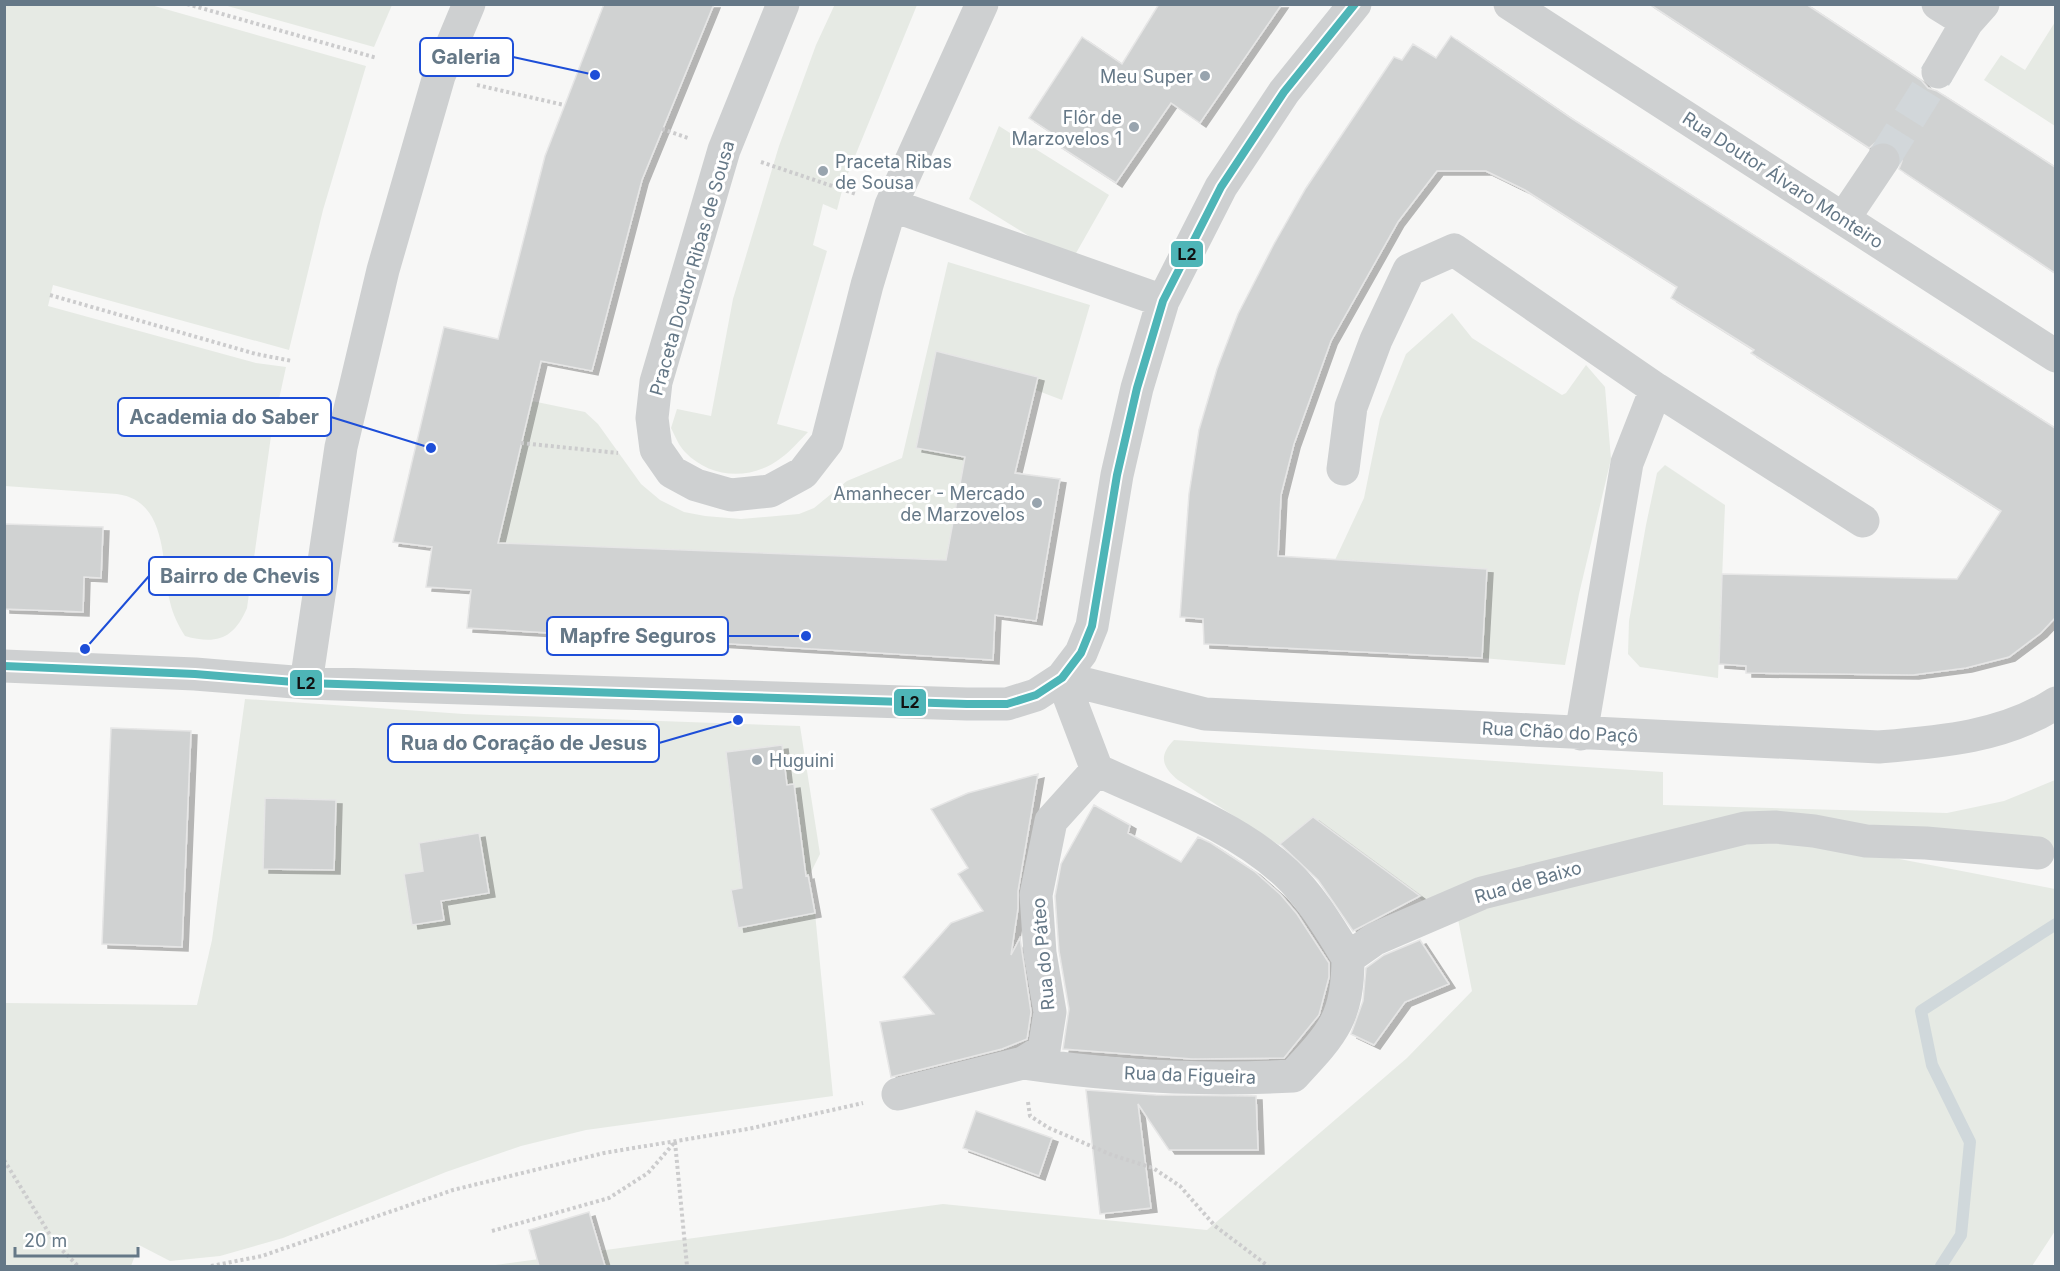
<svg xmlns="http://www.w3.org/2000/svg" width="2060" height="1271" font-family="Inter,sans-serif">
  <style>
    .green { fill: #e6eae4 }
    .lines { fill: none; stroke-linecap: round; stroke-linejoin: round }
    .stream { stroke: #d0d8db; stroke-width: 12 }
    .building { fill: #d0d2d2; stroke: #e6e6e6; stroke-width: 1.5; filter: url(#shadow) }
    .minor-tunnel { stroke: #d2d7da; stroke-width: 33; stroke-dasharray: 33 16; stroke-linecap: butt }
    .path { stroke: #cccccd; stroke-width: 4; stroke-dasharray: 3 3; stroke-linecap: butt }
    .minor { stroke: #ced0d1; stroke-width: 33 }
    .bus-1-casing { stroke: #fff; stroke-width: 12 }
    .bus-1 { stroke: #4eb5b7; stroke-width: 8 }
    .poi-dot { fill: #98a4ae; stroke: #fff; stroke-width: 2 }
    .labels { text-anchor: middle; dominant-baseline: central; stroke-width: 6; stroke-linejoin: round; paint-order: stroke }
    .poi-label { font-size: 18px; fill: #657887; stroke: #fff; text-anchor: end }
    .street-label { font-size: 18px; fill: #657887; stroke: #fff }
    .leader { fill: none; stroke: #1d4ed8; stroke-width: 2 }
    .callout-dot { fill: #1d4ed8; stroke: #fff; stroke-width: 2 }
    .callout { fill: #fff; stroke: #1d4ed8; stroke-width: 2 }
    .callout-label { font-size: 20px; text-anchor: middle; font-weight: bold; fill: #657887 }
    .line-badge { stroke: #fff; stroke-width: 2 }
    .pale-badge-label { font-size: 16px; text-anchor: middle; font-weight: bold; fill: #111 }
  </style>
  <defs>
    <filter id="shadow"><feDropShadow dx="6" dy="4" stdDeviation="0" flood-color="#0004"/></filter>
  </defs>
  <rect width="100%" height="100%" fill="#f7f7f6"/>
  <path class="green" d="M 835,4 L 917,5 L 844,183 L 837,210 L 823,204 L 813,245 L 827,251 L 777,424 L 808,432 C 799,441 791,451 781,458 C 751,481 711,479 685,452 C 679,446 675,436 671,428 L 677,409 L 711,416 L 733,299 L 779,146 L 816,45 Z
    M 4,5 L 151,5 L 366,66 L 323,210 L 289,350 L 53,285 L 48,306 L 256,363 L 286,367 L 271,436 L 247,608 C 234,639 216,645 185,636 C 178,625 173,615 170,602 C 161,565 169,501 117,494 L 5,486 Z
    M 224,5 L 392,5 L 374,47 Z
    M 2055,22 L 2055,126 L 1984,80 L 2001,55 L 2025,70 Z
    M 999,126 L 1109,195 L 1071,262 L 969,199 Z
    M 948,262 L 1090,305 L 1062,400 L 936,352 L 916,448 L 965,457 L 946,560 L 498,543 L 532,401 L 585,412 L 598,424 L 641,484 L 660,500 L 684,512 L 705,516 L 741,519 L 799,514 L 814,508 L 847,481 L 902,458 Z
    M 1452,313 L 1472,338 L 1562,395 L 1566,393 L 1586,365 L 1605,387 L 1611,459 L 1579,594 L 1565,665 L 1482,658 L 1487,569 L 1335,560 L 1364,498 L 1380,419 L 1406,354 Z
    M 1665,465 L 1725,505 L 1718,678 L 1640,667 L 1628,654 L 1629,621 L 1646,525 L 1657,473 Z
    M 245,699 L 464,714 L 800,726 L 820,854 L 809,876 L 815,913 L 833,1096 L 586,1130 L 521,1146 L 446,1172 L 283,1238 L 220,1256 L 170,1261 L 139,1245 L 131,1266 L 5,1266 L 5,1003 L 197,1005 L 212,940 Z
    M 1174,740 L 1663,772 L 1663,805 L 1947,813 L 2004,801 L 2055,780 L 2055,851 L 2039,841 L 1852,824 L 1427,904 L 1313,817 L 1279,845 L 1178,780 C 1161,766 1159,755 1174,740 Z
    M 1770,834 L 2055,889 L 2055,1231 L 2032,1266 L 488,1266 L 943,1204 L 1207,1230 L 1407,1058 L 1472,991 L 1457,914 Z"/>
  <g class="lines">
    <path class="stream" d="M 1941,1266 L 1961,1235 L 1970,1142 L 1932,1065 L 1921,1011 L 2056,924"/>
  </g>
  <path class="building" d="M 604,4 L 714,4 L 642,180 L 592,371 L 541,361 L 498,543 L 946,560 L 965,457 L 916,448 L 936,351 L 1038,377 L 1015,473 L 1060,479 L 1036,621 L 995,615 L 993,660 L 467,628 L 471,590 L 426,587 L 432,547 L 393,542 L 444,327 L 498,339 L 545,156 Z
    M 1159,4 L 1282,4 L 1200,123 L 1171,103 L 1116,183 L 1053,142 L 1056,136 L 1029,118 L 1082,37 L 1122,64 Z
    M 1649,4 L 1806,4 L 1921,80 L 1928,88 L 1937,91 L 2055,167 L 2055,273 L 1899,169 L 1902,161 L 1900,152 L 1893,144 L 1884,141 L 1875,143 L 1869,148 Z
    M 1451,36 L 1571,118 L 2055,428 L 2055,618 L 2041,633 L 2009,657 L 1966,668 L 1913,675 L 1746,673 L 1746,666 L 1719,664 L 1722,574 L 1957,579 L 2001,511 L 1751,353 L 1754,350 L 1671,298 L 1677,287 L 1525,190 L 1486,171 L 1437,171 L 1398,222 L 1331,341 L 1294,444 L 1281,495 L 1278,556 L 1487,569 L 1482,658 L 1204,644 L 1203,619 L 1180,617 L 1189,494 L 1199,430 L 1217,369 L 1238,314 L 1274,244 L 1306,188 L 1394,57 L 1402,60 L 1413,44 L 1436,58 Z
    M 4,524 L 103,527 L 101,578 L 84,577 L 83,612 L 4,609 Z
    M 111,728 L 191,731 L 182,947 L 102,944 Z
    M 782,745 L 787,785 L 794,784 L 806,876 L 808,875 L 815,913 L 738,928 L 731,890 L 742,888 L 726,752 Z
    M 1038,774 L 1018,891 L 1018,908 L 1011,955 L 1020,938 L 1031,1012 L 1027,1039 L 1002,1049 L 891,1077 L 880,1022 L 934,1014 L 903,977 L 951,923 L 983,911 L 958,874 L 968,868 L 931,809 L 968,793 Z
    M 265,798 L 336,800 L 334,870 L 263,869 Z
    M 1094,805 L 1130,825 L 1128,833 L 1181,862 L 1198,837 L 1211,843 L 1254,871 L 1281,895 L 1297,914 L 1329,963 L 1329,977 L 1319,1015 L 1284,1058 L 1192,1059 L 1063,1049 L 1069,1009 L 1059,951 L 1055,896 L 1061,864 Z
    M 1313,817 L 1420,896 L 1353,931 L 1318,880 L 1280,844 Z
    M 479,833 L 489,893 L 441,901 L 444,920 L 412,925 L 404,874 L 423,871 L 419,843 Z
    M 1420,940 L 1449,984 L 1405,1002 L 1374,1045 L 1351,1034 L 1363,1001 L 1366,968 L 1384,955 Z
    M 1086,1090 L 1156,1095 L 1256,1096 L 1258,1150 L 1169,1150 L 1138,1104 L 1151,1208 L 1100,1214 Z
    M 976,1111 L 1052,1138 L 1039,1176 L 963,1148 Z
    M 589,1212 L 605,1266 L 539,1266 L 529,1230 Z"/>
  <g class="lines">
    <path class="minor-tunnel" d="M 1883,160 L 1938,72"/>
    <path class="path" d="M 187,4 L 377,58
      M 477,85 L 564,105
      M 662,129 L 688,138
      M 761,162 L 856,194
      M 50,295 L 256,354 L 292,361
      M 521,443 L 618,453
      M 1028,1102 L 1030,1116 L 1049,1128 L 1112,1155 L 1153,1168 L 1180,1186 L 1215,1226 L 1268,1266
      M 675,1142 L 687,1266
      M 4,1160 L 55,1243 L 78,1266
      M 492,1231 L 609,1198 L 648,1173 L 675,1142
      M 211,1266 L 262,1256 L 453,1190 L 604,1153 L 748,1129 L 863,1103"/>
    <path class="minor" d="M 783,4 L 724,150 L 656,382 L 652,418 L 656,449 L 672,472 L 696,485 L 731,495 L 770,491 L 803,473 L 827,442 L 867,285 L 891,205 L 982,4
      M 1510,4 L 2056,356
      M 1938,4 L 1967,22
      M 1938,72 L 1967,22 L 1983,4
      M 891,205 L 1163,301
      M 1844,218 L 1883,160
      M 1343,469 L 1351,407 L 1376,340 L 1409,270 L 1454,250 L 1656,389 L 1863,521
      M 4,666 L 195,674 L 306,683 L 967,704 L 1007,704 L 1036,695 L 1062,678 L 1081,653 L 1092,626 L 1117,475 L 1137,388 L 1163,301 L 1221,187 L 1284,92 L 1355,4
      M 1062,678 L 1205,714 L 1879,747 C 1939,742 2004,737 2056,703
      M 1062,678 L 1097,770
      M 306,683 L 341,447 L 383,270 L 439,76 L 469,4
      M 1581,734 L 1627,463 L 1656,389
      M 1097,770 C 1161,800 1233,824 1286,873 C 1311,896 1330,929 1348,958 L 1375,939 L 1482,893 L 1745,828 L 1775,827 L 1814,831 L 1866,841 L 1926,843 L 2038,853
      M 1023,1063 C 1112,1076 1203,1081 1293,1076 C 1333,1033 1348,1018 1348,958
      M 898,1094 L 1023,1063 L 1044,1050 L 1050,1012 L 1040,953 L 1036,895 L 1051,821 L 1097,770"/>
    <g class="bus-1-casing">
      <path id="bus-1" d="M 4,666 L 195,674 L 306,683 L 967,704 L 1007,704 L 1036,695 L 1062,678 L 1081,653 L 1092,626 L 1117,475 L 1137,388 L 1163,301 L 1221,187 L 1284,92 L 1355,4"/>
    </g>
    <use href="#bus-1" class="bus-1"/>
  </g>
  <g class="poi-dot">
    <circle cx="1205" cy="76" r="6"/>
    <circle cx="1134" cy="127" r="6"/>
    <circle cx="823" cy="171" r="6"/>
    <circle cx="1037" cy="503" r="6"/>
    <circle cx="757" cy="760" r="6"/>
  </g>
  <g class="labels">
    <g class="poi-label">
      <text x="1193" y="76">Meu Super</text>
      <text x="1122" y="117">Flôr de<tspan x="1122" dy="21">Marzovelos 1</tspan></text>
      <text x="835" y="161" text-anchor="start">Praceta Ribas<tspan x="835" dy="21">de Sousa</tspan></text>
      <text x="1025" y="493">Amanhecer - Mercado<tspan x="1025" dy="21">de Marzovelos</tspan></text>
      <text x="769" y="760" text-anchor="start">Huguini</text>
    </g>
    <g class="street-label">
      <text transform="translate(1783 180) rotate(33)">Rua Doutor Álvaro Monteiro</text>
      <text transform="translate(692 268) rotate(-74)">Praceta Doutor Ribas de Sousa</text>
      <text transform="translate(1560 732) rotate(3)">Rua Chão do Paçô</text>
      <text transform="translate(1528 882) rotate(-16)">Rua de Baixo</text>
      <text transform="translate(1043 954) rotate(-95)">Rua do Páteo</text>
      <text transform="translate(1190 1075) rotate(2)">Rua da Figueira</text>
    </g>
  </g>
  <path class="leader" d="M595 75L513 57M431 448L331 417M85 649L149 576M806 636L728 636M738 720L659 743"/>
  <g class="callout-dot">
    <circle cx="595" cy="75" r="6"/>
    <circle cx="431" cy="448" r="6"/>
    <circle cx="85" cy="649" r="6"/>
    <circle cx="806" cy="636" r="6"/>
    <circle cx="738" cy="720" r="6"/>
  </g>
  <g class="callout">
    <rect x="420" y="38" width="93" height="38" rx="6"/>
    <rect x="118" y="398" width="213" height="38" rx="6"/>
    <rect x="149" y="557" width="183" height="38" rx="6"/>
    <rect x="547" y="617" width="181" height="38" rx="6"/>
    <rect x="388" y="724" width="271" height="38" rx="6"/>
  </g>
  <g class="callout-label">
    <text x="466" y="64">Galeria</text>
    <text x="224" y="424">Academia do Saber</text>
    <text x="240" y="583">Bairro de Chevis</text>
    <text x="638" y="643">Mapfre Seguros</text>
    <text x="524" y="750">Rua do Coração de Jesus</text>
  </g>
  <g class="line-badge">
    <rect x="1170" y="240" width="34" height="28" rx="6" fill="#4eb5b7"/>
    <rect x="289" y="669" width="34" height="28" rx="6" fill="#4eb5b7"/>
    <rect x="893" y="688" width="34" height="29" rx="6" fill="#4eb5b7"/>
  </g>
  <g class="pale-badge-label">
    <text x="1187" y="260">L2</text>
    <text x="306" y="689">L2</text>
    <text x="910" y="708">L2</text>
  </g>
  <rect width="2060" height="1271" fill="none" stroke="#657887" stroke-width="12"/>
  <path d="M15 1247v9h123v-9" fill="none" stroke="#657887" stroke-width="3"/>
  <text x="24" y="1247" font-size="18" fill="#657887" stroke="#ffffff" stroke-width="4.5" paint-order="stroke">20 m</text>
</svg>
